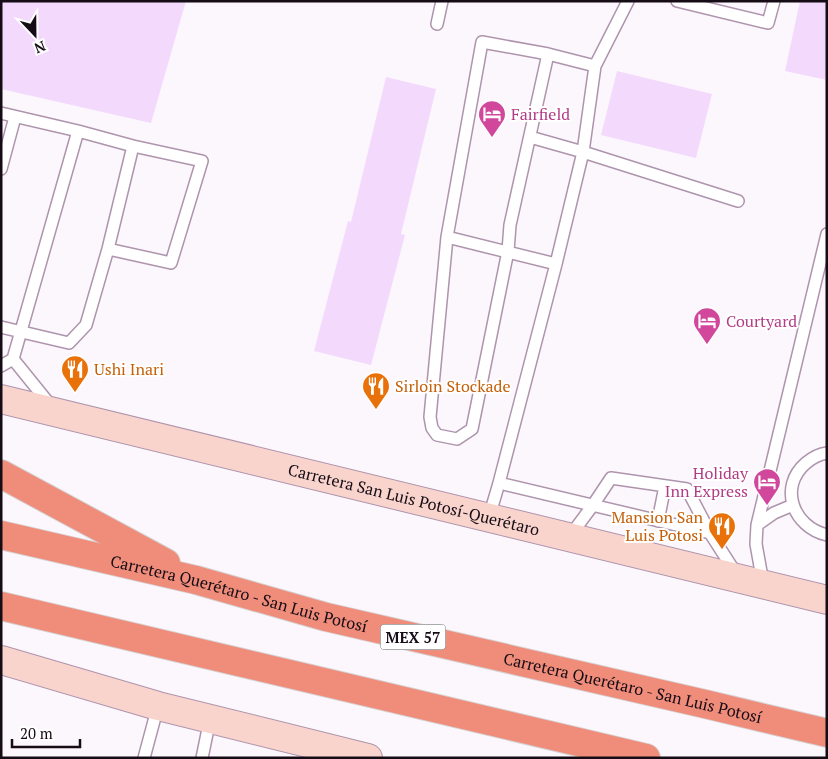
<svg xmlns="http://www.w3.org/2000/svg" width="828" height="759" font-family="'PT Serif',serif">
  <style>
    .building { fill: #f3dafd }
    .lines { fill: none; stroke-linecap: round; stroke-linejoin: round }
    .service-casing { stroke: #ae94ad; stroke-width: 14 }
    .secondary-casing { stroke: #ae94ad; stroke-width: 30 }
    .trunk-casing { stroke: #d5d3d5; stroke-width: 30 }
    .service { stroke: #fff; stroke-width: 11 }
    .secondary { stroke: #f9d4cd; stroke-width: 28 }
    .trunk { stroke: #f08c7a; stroke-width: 28 }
    .labels { text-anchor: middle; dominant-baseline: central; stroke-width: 4; stroke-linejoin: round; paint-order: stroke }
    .shield { fill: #fff; stroke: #5b555b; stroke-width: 1 }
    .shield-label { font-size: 15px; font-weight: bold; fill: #150c15 }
    .hotel-label { font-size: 16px; fill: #b23c85; stroke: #fff; text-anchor: start }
    .food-label { font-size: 16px; fill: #c56008; stroke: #fff; text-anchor: start }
    .street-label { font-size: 16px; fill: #150c15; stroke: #fff }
  </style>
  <rect width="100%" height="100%" fill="#fcf7fc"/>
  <path class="building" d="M 1,1 L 186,1 L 151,123 L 1,89 Z
    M 800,1 L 827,1 L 827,80 L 785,71 Z
    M 617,71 L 712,94 L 696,158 L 601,135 Z
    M 386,77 L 436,89 L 401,234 L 405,235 L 371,365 L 314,351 L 348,221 L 351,222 Z"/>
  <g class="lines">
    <g class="service-casing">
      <path id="service" d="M 677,1 L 768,23 L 774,1
        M 437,24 L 442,1
        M 548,54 L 510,225 L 508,251 L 472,429 L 457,439 L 437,435 L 432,428 L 430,417 L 447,237 L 556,264
        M 1,113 L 78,131 L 13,359 L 1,366
        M 78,131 L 133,146
        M 530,137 L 583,152 L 738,201
        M 1,169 L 15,117
        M 447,237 L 482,42 L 548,54 L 595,66
        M 1,327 L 69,343 L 86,325 L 108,249 L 133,146 L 202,161 L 171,263 L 108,249
        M 13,359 L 51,406
        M 827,453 C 819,454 812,458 806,463 C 778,487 793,527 827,535
        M 499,483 L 556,264 L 583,152 L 595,66 L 628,1
        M 489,517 L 499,483 L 710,533
        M 658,521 L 665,486
        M 757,525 L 827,234
        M 570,536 L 593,505 L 611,478 L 687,489 L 710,533 L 737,575
        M 763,583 L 756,544 L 757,525 L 774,513 L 793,505
        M 144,758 L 158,706
        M 202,758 L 210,719"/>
    </g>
    <g class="secondary-casing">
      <g id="secondary">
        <path id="s1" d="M 1,399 L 827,600"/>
        <path d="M 1,660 L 158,706 L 368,758"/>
      </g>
    </g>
    <g class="trunk-casing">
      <g id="trunk">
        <path d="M 1,474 L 166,563"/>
        <path id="s2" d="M 1,535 L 196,580 L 326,617 L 705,704 L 827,733"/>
        <path d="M 1,606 L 646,758"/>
      </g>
    </g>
    <use href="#service" class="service"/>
    <use href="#secondary" class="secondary"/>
    <use href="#trunk" class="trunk"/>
  </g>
  <defs>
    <g id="hotel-pin" transform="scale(1.4375)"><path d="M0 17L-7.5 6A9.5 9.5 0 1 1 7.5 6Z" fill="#d1479c" stroke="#fff"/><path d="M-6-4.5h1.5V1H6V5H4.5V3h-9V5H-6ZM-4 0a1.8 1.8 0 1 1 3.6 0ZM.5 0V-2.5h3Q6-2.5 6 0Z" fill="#fff"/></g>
    <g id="restaurant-pin" transform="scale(1.4375)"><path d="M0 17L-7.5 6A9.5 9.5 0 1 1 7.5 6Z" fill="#e8710a" stroke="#fff"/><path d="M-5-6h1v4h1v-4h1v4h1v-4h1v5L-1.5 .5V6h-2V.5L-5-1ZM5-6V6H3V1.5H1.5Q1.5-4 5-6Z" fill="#fff"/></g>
  </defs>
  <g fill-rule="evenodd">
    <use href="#hotel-pin" x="492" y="114"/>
    <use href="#hotel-pin" x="707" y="321"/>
    <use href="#restaurant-pin" x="75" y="369"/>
    <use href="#restaurant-pin" x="376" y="386"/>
    <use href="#hotel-pin" x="767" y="482"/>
    <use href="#restaurant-pin" x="722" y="526"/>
  </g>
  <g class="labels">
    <rect class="shield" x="380.5" y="624.5" width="65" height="25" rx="4"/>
    <g class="shield-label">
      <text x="413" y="637">MEX 57</text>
    </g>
    <g class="hotel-label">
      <text x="511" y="114">Fairfield</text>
      <text x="726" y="321">Courtyard</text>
      <text x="748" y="473" text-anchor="end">Holiday<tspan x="748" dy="18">Inn Express</tspan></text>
    </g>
    <g class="food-label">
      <text x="94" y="369">Ushi Inari</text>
      <text x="395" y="386">Sirloin Stockade</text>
      <text x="703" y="517" text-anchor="end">Mansion San<tspan x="703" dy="18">Luis Potosi</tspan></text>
    </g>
    <g class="street-label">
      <text stroke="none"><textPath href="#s1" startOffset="425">Carretera San Luis Potosí-Querétaro</textPath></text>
      <text stroke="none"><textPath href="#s2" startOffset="245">Carretera Querétaro - San Luis Potosí</textPath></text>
      <text stroke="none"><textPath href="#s2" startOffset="650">Carretera Querétaro - San Luis Potosí</textPath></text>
    </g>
  </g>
  <rect width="828" height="759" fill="none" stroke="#150c15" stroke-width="5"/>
  <g transform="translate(35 35) rotate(158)" stroke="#ffffff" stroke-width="4" paint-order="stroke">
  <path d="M0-4L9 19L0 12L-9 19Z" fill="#150c15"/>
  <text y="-8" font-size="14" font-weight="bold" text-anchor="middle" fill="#150c15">N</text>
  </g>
  <path d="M12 739v8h68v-8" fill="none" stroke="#150c15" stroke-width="2.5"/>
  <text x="20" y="739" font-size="15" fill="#150c15" stroke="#ffffff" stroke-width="4" paint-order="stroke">20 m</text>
</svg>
